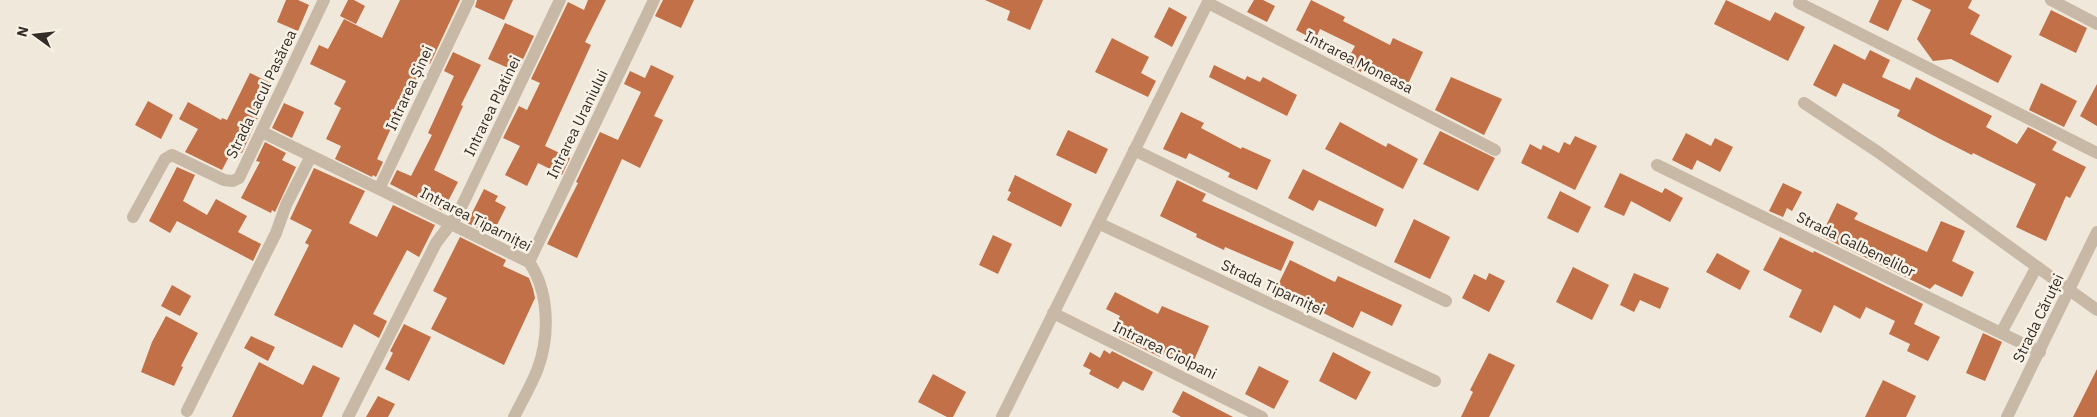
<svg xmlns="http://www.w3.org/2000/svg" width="2097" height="417" font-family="'IBM Plex Sans',sans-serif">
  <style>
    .building { fill: #c17047 }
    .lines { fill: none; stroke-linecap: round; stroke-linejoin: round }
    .minor { stroke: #c8b9a7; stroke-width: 12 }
    .labels { text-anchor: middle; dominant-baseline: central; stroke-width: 5; stroke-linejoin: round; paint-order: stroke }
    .street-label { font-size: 15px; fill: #352d27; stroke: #f8f2e6 }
  </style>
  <rect width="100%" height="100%" fill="#f0e8da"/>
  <path class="building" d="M 286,0 L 298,0 L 309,5 L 298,31 L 277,22 Z
    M 348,0 L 354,0 L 365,6 L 356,24 L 340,16 Z
    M 400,0 L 460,0 L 430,64 L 426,62 L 411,92 L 408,91 L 377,159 L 383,162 L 376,177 L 373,175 L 372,177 L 335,159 L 341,146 L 326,139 L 341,108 L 334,104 L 346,81 L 310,64 L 319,45 L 328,49 L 344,19 L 382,38 Z
    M 477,0 L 513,0 L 504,20 L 475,7 Z
    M 588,0 L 606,0 L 585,42 L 591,45 L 545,146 L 570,158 L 562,175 L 538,163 L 527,186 L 505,175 L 520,146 L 503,138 L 519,106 L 527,110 L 540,83 L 531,79 L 568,2 L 584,10 Z
    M 663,0 L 694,0 L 681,28 L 655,16 Z
    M 985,0 L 1043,0 L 1030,30 L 1007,20 L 1010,11 Z
    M 1254,0 L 1263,0 L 1275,6 L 1267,22 L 1247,12 Z
    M 1311,0 L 1345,17 L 1343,21 L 1390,45 L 1393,38 L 1423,52 L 1408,84 L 1365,64 L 1361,72 L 1345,64 L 1355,46 L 1320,29 L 1315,40 L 1296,30 Z
    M 1726,0 L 1770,21 L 1775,12 L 1805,27 L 1788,61 L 1714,24 Z
    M 1879,0 L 1902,0 L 1888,31 L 1869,22 Z
    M 1911,0 L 1972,0 L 1968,8 L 1980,15 L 1970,34 L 2012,56 L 1998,83 L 1951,59 L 1933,61 L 1917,39 L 1931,10 Z
    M 1169,7 L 1187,17 L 1172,47 L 1154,37 Z
    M 2051,10 L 2087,28 L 2076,53 L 2039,35 Z
    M 505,23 L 534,36 L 517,72 L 488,59 Z
    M 1112,38 L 1149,57 L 1141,73 L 1156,81 L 1148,97 L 1095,72 Z
    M 1834,44 L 1865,60 L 1870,50 L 1890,60 L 1882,77 L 1910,90 L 1916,77 L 1992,116 L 1986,127 L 2017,144 L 2028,127 L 2057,142 L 2052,150 L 2086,167 L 2070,198 L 2066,196 L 2046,241 L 2016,227 L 2036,184 L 1973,153 L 1972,155 L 1940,139 L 1897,116 L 1900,110 L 1843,83 L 1836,97 L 1813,85 Z
    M 453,52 L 481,65 L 461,105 L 463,106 L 434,170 L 458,182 L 443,211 L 390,184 L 397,170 L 411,176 L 432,135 L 428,133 L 454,76 L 444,71 Z
    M 651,65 L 674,76 L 654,116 L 663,120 L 640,168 L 622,159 L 577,258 L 547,244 L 578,183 L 576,182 L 600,132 L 618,140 L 641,92 L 624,84 L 630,71 L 645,78 Z
    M 1214,65 L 1245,80 L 1247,76 L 1260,82 L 1263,77 L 1297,95 L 1287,116 L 1209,77 Z
    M 250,73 L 273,84 L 242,153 L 233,149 L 222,170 L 185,152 L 198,129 L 179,119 L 188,102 L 221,120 L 222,118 L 227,120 Z
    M 1451,77 L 1502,99 L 1484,135 L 1435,110 Z
    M 2041,83 L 2077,101 L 2064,127 L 2029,110 Z
    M 2097,84 L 2097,126 L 2080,116 Z
    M 148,101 L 173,115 L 161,139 L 135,125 Z
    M 284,103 L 304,112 L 292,138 L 272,128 Z
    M 1181,112 L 1204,123 L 1201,128 L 1241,149 L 1242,147 L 1271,160 L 1257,190 L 1228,177 L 1230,173 L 1189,153 L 1186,159 L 1163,149 Z
    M 1340,122 L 1386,147 L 1388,143 L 1418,159 L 1403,189 L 1325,149 Z
    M 1068,130 L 1108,149 L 1096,174 L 1056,155 Z
    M 1440,131 L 1495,158 L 1478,191 L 1423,164 Z
    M 1686,133 L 1711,146 L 1715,138 L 1733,147 L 1720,172 L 1697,160 L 1692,170 L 1672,160 Z
    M 1575,136 L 1597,146 L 1575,190 L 1521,163 L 1530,144 L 1541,150 L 1543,145 L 1559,153 L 1564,142 L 1570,145 Z
    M 265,142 L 286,153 L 282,160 L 296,167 L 275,212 L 272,210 L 271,213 L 241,198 L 260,162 L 256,161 Z
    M 177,167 L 195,175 L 183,201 L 207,215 L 216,199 L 247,216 L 238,232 L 261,244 L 253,261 L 177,221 L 170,233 L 149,221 Z
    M 314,168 L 365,191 L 349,223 L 377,237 L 393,205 L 435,225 L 419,257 L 407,250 L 373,314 L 387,321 L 379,338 L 354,324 L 342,348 L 274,315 L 309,245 L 305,243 L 312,230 L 290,219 Z
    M 1303,169 L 1384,209 L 1376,227 L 1319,200 L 1313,211 L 1288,198 Z
    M 1620,173 L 1662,193 L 1665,188 L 1683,198 L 1670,222 L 1631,201 L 1624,216 L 1604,207 Z
    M 1015,175 L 1072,204 L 1061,227 L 1007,200 L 1011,192 L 1008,191 Z
    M 1177,180 L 1206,194 L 1202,201 L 1294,242 L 1281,271 L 1225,247 L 1224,250 L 1196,237 L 1197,234 L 1160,216 Z
    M 1783,183 L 1802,192 L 1792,211 L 1787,208 L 1783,217 L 1769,211 Z
    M 484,189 L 498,196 L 495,201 L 506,207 L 492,235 L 467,223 Z
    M 1560,191 L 1591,207 L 1578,233 L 1547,218 Z
    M 1837,203 L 1858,213 L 1854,219 L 1927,252 L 1941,221 L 1965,231 L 1952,261 L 1974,272 L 1962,297 L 1935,284 L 1930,289 L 1821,236 Z
    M 1414,219 L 1450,237 L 1430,279 L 1394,262 Z
    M 993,235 L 1012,244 L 998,274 L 979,265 Z
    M 460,237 L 506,260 L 503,266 L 529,278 L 533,289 L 535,298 L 504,365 L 431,329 L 447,298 L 433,291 Z
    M 1780,237 L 1813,253 L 1814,251 L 1923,304 L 1914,324 L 1940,337 L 1928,361 L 1907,351 L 1910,344 L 1889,334 L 1895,321 L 1866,307 L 1860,319 L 1834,305 L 1821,333 L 1789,317 L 1802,290 L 1763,270 Z
    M 1717,253 L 1750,271 L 1740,290 L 1706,272 Z
    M 1290,260 L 1335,282 L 1338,276 L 1402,305 L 1392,326 L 1361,311 L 1353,328 L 1276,289 Z
    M 1573,267 L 1609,285 L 1592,320 L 1556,302 Z
    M 1489,273 L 1505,281 L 1489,312 L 1462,298 L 1474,274 L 1486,280 Z
    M 1634,273 L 1669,288 L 1660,309 L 1640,300 L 1634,312 L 1620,305 Z
    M 172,285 L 191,296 L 180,316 L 161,306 Z
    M 1115,292 L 1158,314 L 1162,306 L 1209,326 L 1191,367 L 1162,354 L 1160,357 L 1119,337 L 1123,328 L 1116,324 L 1120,316 L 1106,309 Z
    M 166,316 L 198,333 L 181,366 L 183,367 L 174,386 L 141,372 L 152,342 Z
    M 404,324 L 431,337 L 409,381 L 385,369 L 393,353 L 390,351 Z
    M 1983,333 L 2002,342 L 1985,381 L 1966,373 Z
    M 251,336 L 275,347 L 268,361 L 244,348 Z
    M 1104,350 L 1110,354 L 1112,351 L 1153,372 L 1143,391 L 1123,381 L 1118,389 L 1089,374 L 1091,370 L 1083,366 L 1090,352 L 1100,358 Z
    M 1333,352 L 1371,372 L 1356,400 L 1319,381 Z
    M 1489,353 L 1515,365 L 1489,417 L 1461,417 L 1473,392 L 1470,390 Z
    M 259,362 L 303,385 L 313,365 L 340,378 L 322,417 L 232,417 Z
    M 1259,366 L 1289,381 L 1274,409 L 1245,394 Z
    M 2097,369 L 2097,417 L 2073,417 Z
    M 933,374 L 966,392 L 953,417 L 947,417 L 918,402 Z
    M 1883,380 L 1916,396 L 1906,417 L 1865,417 Z
    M 1183,391 L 1233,417 L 1181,417 L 1172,412 Z
    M 378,396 L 395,404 L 388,417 L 366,417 Z"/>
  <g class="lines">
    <path class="minor" d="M 2051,0 L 2097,24
      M 1208,3 L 1495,150
      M 1799,3 L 2097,153
      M 1804,103 L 1878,152 L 2097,310
      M 262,132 L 529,262 C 549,291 550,335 538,368 C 532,384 522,401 514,417
      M 1134,150 L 1446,301
      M 1657,165 L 2040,352
      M 379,189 L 469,0
      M 133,217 L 165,159 L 172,155 L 224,180 L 233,181 L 239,178 L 324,0
      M 1098,223 L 1435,381
      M 529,262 L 654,0
      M 1053,313 L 1262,417
      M 2001,333 L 2036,268
      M 187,411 L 276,233 L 286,205 L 311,156
      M 348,417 L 436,243 L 458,214 L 560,0
      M 1002,417 L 1209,0
      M 2007,417 L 2097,232"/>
  </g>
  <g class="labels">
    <g class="street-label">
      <text transform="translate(1359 62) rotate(27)">Intrarea Moneasa</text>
      <text transform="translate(409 88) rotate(-65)">Intrarea Șinei</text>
      <text transform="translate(261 94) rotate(-64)">Strada Lacul Pasărea</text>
      <text transform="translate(492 106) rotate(-64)">Intrarea Platinei</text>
      <text transform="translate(577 124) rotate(-64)">Intrarea Uraniului</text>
      <text transform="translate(476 219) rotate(27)">Intrarea Tiparniței</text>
      <text transform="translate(1856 244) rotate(26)">Strada Galbenelilor</text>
      <text transform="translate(1273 287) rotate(25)">Strada Tiparniței</text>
      <text transform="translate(2038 318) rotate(-64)">Strada Căruței</text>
      <text transform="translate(1165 350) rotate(26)">Intrarea Ciolpani</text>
    </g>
  </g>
  <g transform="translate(35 35) rotate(285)" stroke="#f8f2e6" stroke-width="4" paint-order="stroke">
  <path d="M0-4L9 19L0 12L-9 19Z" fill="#352d27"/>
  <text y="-8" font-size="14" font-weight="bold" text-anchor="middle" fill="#352d27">N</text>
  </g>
</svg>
